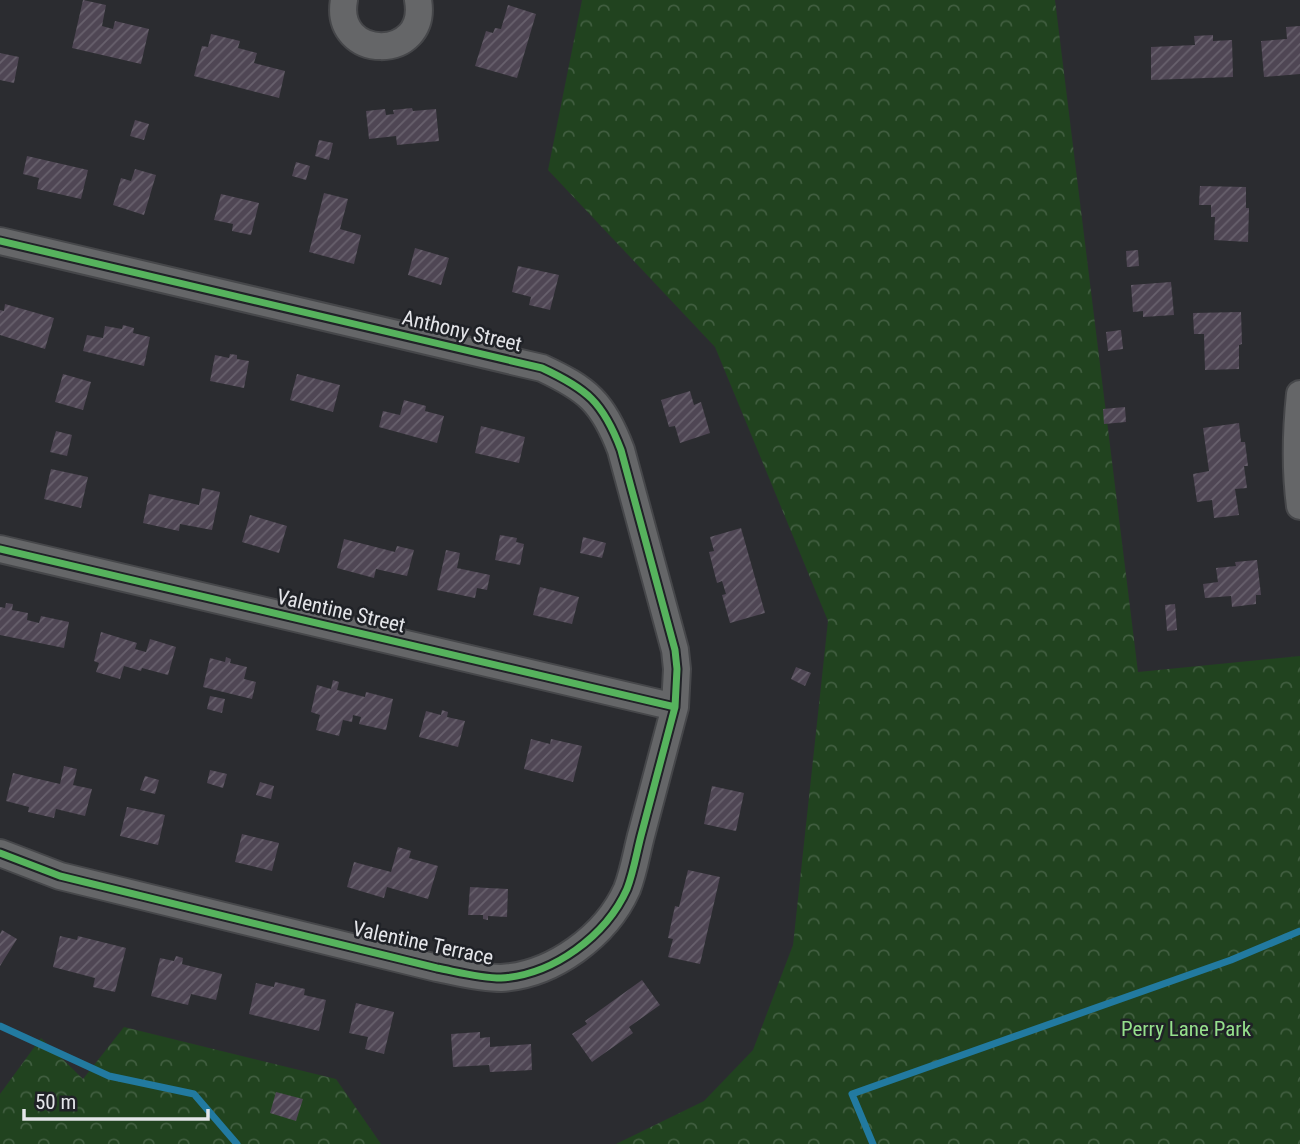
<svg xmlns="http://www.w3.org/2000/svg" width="1300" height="1144" font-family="'Roboto Condensed',sans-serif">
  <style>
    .forest { fill: url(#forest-crowns) }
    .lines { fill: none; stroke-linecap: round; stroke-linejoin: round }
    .stream { stroke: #227aa0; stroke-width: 7 }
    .building { fill: url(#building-hatch) }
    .minor-casing { stroke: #46474a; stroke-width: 30 }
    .minor { stroke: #656668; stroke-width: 26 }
    .cycleway-casing { stroke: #202227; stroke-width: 11 }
    .cycleway { stroke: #56b35d; stroke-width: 7 }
    .labels { text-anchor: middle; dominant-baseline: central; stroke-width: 5; stroke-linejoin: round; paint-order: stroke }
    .street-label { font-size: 21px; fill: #e4e5e9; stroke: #202227 }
    .park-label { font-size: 21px; fill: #95e08c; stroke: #202227 }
  </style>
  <defs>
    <pattern id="forest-crowns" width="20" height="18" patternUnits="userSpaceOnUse" patternTransform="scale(1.75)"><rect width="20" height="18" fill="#21431f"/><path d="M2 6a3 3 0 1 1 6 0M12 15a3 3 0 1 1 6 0" fill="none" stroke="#415e40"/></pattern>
    <pattern id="building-hatch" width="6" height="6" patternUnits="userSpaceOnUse" patternTransform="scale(1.75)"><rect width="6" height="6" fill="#4f4654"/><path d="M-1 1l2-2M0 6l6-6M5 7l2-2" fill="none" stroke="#68616d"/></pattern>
  </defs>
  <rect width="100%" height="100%" fill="#2b2c30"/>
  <path class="forest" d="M 582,0 L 1055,0 L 1138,672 L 1300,656 L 1300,1144 L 616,1144 L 704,1101 L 753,1050 L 793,945 L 828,621 L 715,347 L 548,170 Z
    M 124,1027 L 336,1079 L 381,1144 L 0,1144 L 0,1094 L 41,1038 L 83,1079 Z"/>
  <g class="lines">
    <path class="stream" d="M 0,1026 L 109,1076 L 194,1094 L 237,1144
      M 873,1144 L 852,1094 L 1231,960 L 1300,931"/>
  </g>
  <path class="building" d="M 83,0 L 106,5 L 102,26 L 113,29 L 115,21 L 149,29 L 141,64 L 72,48 Z
    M 508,5 L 536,14 L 517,78 L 475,66 L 486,31 L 493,33 L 495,28 L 501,29 Z
    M 1300,26 L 1300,74 L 1264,77 L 1261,41 L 1287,39 L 1286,27 Z
    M 211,34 L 240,41 L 238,48 L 257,53 L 254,63 L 285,71 L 279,98 L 194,76 L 202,46 L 208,47 Z
    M 1213,35 L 1213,41 L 1232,40 L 1233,77 L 1151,80 L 1151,47 L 1195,45 L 1194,36 Z
    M 0,53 L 19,57 L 14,83 L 0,80 Z
    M 412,108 L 413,111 L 436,109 L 439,141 L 397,145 L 396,136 L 369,139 L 366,111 L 385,109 L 386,115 L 394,114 L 393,110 Z
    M 135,120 L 149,124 L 144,140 L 130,136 Z
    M 319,140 L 333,143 L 329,160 L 315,156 Z
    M 27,156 L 88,170 L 81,199 L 37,189 L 39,178 L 23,174 Z
    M 296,162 L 310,166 L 306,180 L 292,176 Z
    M 135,169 L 156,175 L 144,215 L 113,205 L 121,178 L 131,181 Z
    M 1200,186 L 1246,187 L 1246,208 L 1249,208 L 1248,242 L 1214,240 L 1215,217 L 1211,217 L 1211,205 L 1199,205 Z
    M 324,193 L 348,199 L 340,229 L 361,235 L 354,264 L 309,252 Z
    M 221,194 L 259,203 L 251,235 L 232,231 L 233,224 L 214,220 Z
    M 415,248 L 449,258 L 441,285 L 408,275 Z
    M 1138,250 L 1139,266 L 1127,267 L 1126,251 Z
    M 518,266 L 559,275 L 550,310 L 529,305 L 531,297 L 512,292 Z
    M 1171,282 L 1174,315 L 1143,317 L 1143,311 L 1133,312 L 1131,285 Z
    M 5,304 L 54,318 L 45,349 L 0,335 L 0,310 L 4,311 Z
    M 1241,312 L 1242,344 L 1239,345 L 1239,369 L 1205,370 L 1204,334 L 1194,334 L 1193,313 Z
    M 123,325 L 134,328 L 133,333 L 150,337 L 144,366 L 83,351 L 87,335 L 103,338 L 105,326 L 122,329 Z
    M 1121,330 L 1123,349 L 1108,351 L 1106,332 Z
    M 230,354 L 237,355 L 237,359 L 249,361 L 244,388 L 210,381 L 215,355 L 229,358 Z
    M 63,374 L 91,382 L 83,410 L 55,402 Z
    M 297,374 L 340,385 L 333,412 L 290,400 Z
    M 690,391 L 694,405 L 701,402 L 710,433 L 680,443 L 675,426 L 669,427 L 661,400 Z
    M 404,400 L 426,406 L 425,411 L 444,416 L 437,443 L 379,427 L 383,411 L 400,415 Z
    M 1125,407 L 1126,422 L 1104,424 L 1103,409 Z
    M 1239,423 L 1241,442 L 1245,442 L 1248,466 L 1244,466 L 1247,488 L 1235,489 L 1239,515 L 1214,518 L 1212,500 L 1197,502 L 1193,474 L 1209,471 L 1203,428 Z
    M 481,426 L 525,437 L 519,463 L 475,453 Z
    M 56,431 L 72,435 L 67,456 L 50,452 Z
    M 51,469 L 88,477 L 81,508 L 44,499 Z
    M 202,488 L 220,492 L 212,530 L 180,524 L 179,531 L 143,523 L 149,494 L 199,505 Z
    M 250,515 L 287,526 L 279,553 L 242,542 Z
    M 741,528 L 765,613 L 730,623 L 722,595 L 726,594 L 722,581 L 717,583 L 709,552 L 714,551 L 710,537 Z
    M 500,535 L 517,538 L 516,542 L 524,544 L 520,565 L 495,560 Z
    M 583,537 L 606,543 L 602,558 L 580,553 Z
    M 344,539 L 395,552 L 397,546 L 414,550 L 407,576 L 376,569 L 374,578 L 337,568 Z
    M 446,550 L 460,553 L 457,568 L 490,575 L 487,590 L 477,588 L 475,598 L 437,590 Z
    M 1257,560 L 1261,595 L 1256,595 L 1256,604 L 1232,607 L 1231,596 L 1205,598 L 1203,584 L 1218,582 L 1216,568 L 1236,566 L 1235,562 Z
    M 540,587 L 579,597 L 572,624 L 533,615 Z
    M 6,603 L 13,604 L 12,610 L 28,613 L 27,620 L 39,623 L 41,616 L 69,622 L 64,648 L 0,635 L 0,607 L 5,608 Z
    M 1175,604 L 1177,630 L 1167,631 L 1165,605 Z
    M 101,632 L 137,643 L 135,649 L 146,652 L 150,639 L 176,647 L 168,675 L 142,668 L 141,671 L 124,666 L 120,679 L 96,672 L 99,663 L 94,661 Z
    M 226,657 L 231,659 L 230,663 L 247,667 L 244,679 L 256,682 L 252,699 L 203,687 L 210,658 L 225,662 Z
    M 796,667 L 811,673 L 805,686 L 791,679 Z
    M 333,680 L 339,682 L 337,690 L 365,697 L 366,692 L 393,699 L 386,730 L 359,724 L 361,717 L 353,715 L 352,722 L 343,720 L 339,736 L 316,730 L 320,715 L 311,712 L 317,685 L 331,689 Z
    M 210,696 L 225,699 L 222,713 L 207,709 Z
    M 442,710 L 448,712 L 447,717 L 465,721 L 458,747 L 419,737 L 426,711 L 441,715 Z
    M 531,739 L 550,744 L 551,739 L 582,746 L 573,782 L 524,769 Z
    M 64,766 L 77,769 L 73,785 L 92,789 L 85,816 L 56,809 L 54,818 L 28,812 L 29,807 L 6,801 L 13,773 L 60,784 Z
    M 210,770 L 227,774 L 223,788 L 207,783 Z
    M 145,776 L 159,780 L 155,794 L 140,790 Z
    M 260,782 L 274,786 L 271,799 L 256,795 Z
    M 712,786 L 744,793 L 736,831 L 704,824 Z
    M 127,807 L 165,815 L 158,845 L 120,836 Z
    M 242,834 L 279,843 L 272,871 L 235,862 Z
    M 398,847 L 411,851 L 409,858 L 438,866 L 428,899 L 387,887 L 384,898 L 347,887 L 354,862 L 391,872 Z
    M 688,870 L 720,877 L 700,964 L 668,957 L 673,939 L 668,938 L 675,906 L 679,907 Z
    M 470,887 L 508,889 L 507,917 L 488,916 L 488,920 L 483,919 L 483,915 L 468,915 Z
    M 2,930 L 17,939 L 0,966 L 0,934 Z
    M 60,936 L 77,940 L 78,936 L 126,948 L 115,992 L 93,987 L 95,978 L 53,967 Z
    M 176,956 L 183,958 L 182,964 L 222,974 L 216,1000 L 191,994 L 188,1005 L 151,996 L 160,958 L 174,961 Z
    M 642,980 L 660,1005 L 629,1027 L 633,1033 L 592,1062 L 572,1034 L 587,1024 L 585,1021 Z
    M 275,982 L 305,989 L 304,995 L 326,1000 L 319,1031 L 249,1014 L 256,983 L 274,987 Z
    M 356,1003 L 394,1012 L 384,1054 L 365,1049 L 368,1037 L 349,1033 Z
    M 480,1032 L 480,1038 L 490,1037 L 490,1047 L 531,1044 L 532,1070 L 490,1072 L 489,1065 L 453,1067 L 451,1034 Z
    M 276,1092 L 303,1099 L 296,1121 L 270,1113 Z"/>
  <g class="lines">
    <g class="minor-casing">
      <path id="minor" d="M 344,0 C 333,61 429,62 418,0
        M 0,241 L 542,368 C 587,389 603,402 621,450 L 675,650 L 677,669 L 675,707 C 664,749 653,790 642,832 C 637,850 634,871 627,889 C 606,936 553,975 501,978 C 480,978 458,972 437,968 L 60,876 L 0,853
        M 1300,394 C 1296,432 1295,468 1300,506
        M 0,549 L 675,707"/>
    </g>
    <use href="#minor" class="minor"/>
    <g class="cycleway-casing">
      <path id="cycleway" d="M 0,241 L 542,368 C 587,389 603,402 621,450 L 675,650 L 677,669 L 675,707 C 664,749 653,790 642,832 C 637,850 634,871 627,889 C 606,936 553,975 501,978 C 480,978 458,972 437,968 L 60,876 L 0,853
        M 0,549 L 675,707"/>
    </g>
    <use href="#cycleway" class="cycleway"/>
  </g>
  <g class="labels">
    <g class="street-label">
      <text transform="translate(462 331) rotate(13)">Anthony Street</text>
      <text transform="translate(341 611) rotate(13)">Valentine Street</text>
      <text transform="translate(423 943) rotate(12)">Valentine Terrace</text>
    </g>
    <g class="park-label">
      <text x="1186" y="1029">Perry Lane Park</text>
    </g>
  </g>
  <path d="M24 1109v10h184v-10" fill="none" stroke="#e4e5e9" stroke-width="3.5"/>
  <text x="35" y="1109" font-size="21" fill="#e4e5e9" stroke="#202227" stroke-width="5" paint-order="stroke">50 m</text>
</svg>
